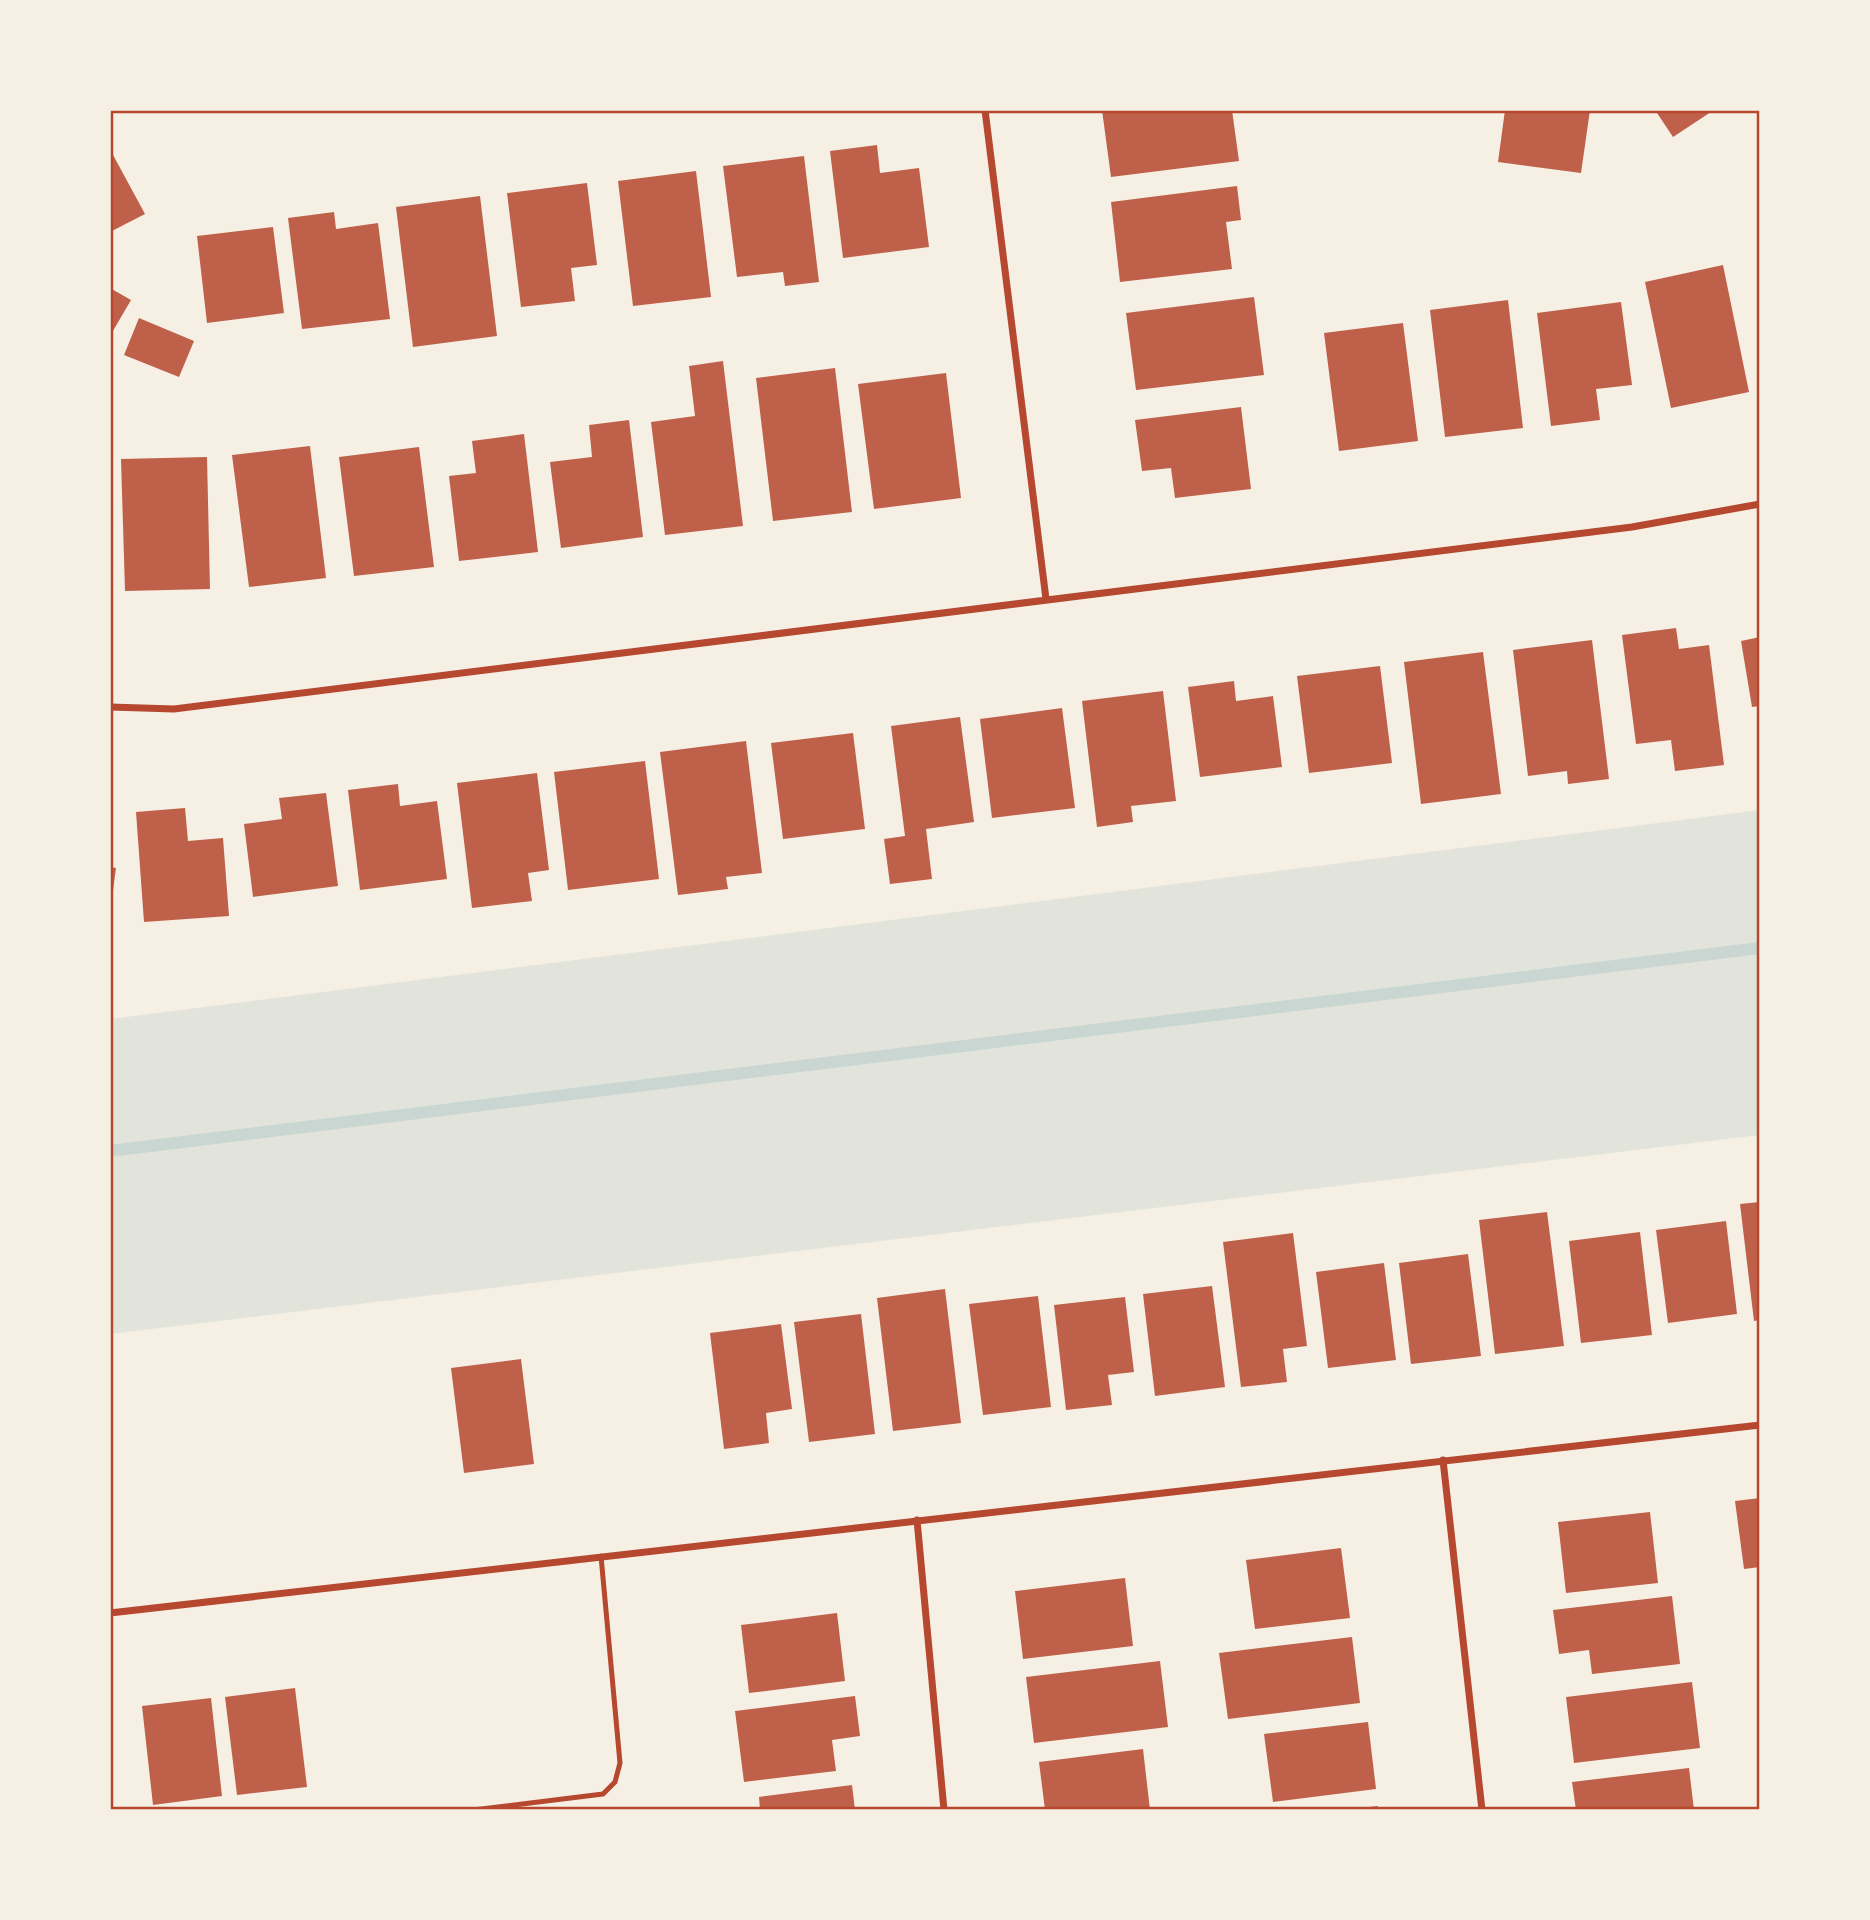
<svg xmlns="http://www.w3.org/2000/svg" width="1870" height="1920" font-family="'Playfair Display',serif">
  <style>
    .green { fill: #e2e4dc }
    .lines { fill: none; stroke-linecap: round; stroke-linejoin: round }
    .stream { stroke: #c9d6d2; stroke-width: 12 }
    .building { fill: #bf614a }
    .service { stroke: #b5482f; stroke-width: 5 }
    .minor { stroke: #b5482f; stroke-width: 7 }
    .neatline { fill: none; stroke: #b5482f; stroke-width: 2.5 }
  </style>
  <rect width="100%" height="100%" fill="#f6efe4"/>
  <path class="green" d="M 1760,810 L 1760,1135 L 110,1334 L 110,1019 Z"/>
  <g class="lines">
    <path class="stream" d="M 110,1151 L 1760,948"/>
  </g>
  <path class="building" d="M 1102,110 L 1232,110 L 1239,161 L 1111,177 Z
    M 1505,110 L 1590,110 L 1581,173 L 1498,162 Z
    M 1655,110 L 1714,110 L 1673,137 Z
    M 877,145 L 880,173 L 919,168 L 929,247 L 843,258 L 830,151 Z
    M 112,153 L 145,214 L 110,232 L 110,154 Z
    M 804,156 L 819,282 L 785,286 L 783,272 L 737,277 L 723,166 Z
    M 696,171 L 711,297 L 633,306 L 618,181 Z
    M 587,183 L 597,265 L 571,268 L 575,301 L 521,307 L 507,193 Z
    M 1237,186 L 1241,220 L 1226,222 L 1232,269 L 1120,282 L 1111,202 Z
    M 480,196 L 497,336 L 413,347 L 396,207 Z
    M 334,212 L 336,229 L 378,223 L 390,319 L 302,329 L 288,218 Z
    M 273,227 L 284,313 L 207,323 L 197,236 Z
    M 1723,265 L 1749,392 L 1671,408 L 1645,282 Z
    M 110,288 L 131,300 L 110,336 Z
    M 1254,297 L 1264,375 L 1136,390 L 1126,313 Z
    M 1508,300 L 1523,428 L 1445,437 L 1430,310 Z
    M 1621,302 L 1632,385 L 1596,389 L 1600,420 L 1551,426 L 1537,313 Z
    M 139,318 L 194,341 L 179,377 L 124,355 Z
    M 1403,323 L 1418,441 L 1339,451 L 1324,333 Z
    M 723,361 L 743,526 L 665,535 L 651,422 L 695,416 L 689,366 Z
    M 835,368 L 852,512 L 773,521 L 756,378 Z
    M 946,373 L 961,498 L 874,509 L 858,384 Z
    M 1241,407 L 1251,489 L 1175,498 L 1171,468 L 1142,471 L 1135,420 Z
    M 629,420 L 643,537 L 561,548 L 550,462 L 592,457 L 589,425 Z
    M 524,434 L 538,552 L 459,561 L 449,476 L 476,473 L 472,441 Z
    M 310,446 L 326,578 L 249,587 L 232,455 Z
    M 419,447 L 434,567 L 354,576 L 339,457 Z
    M 207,457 L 210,589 L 125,591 L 121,459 Z
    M 1676,628 L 1679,649 L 1709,645 L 1724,765 L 1675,771 L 1671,740 L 1636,744 L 1622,635 Z
    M 1760,637 L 1760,706 L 1752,707 L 1741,641 Z
    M 1592,640 L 1609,779 L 1568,784 L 1567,771 L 1528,776 L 1513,650 Z
    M 1483,652 L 1501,794 L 1421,804 L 1404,662 Z
    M 1380,666 L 1392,763 L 1309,773 L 1297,676 Z
    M 1234,681 L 1236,701 L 1273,696 L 1282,767 L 1200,777 L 1188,687 Z
    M 1163,691 L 1176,801 L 1131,806 L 1133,822 L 1097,827 L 1082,701 Z
    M 1062,708 L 1075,808 L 992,818 L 980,719 Z
    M 960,717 L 974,822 L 926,829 L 932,879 L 890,884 L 884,839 L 905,836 L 891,726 Z
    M 853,733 L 865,829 L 783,839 L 771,743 Z
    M 746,741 L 762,873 L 726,877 L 728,889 L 678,895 L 660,752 Z
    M 645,761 L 659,879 L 568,890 L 554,772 Z
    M 537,773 L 549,870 L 528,873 L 532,901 L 472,908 L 457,783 Z
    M 398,784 L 400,806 L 437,801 L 447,879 L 360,890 L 348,790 Z
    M 326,793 L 338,886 L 253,897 L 244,824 L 282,819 L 279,798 Z
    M 185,808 L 188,841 L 223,838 L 229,916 L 144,922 L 136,812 Z
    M 110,867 L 116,868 L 112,898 L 110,898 Z
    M 1760,1202 L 1760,1320 L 1754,1321 L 1740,1204 Z
    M 1547,1212 L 1564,1346 L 1495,1354 L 1479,1220 Z
    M 1726,1221 L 1737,1314 L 1668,1323 L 1656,1230 Z
    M 1640,1232 L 1652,1335 L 1581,1343 L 1569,1241 Z
    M 1293,1233 L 1307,1346 L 1283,1349 L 1287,1382 L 1241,1387 L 1223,1242 Z
    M 1468,1254 L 1481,1356 L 1411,1364 L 1399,1263 Z
    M 1384,1263 L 1396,1360 L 1328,1368 L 1316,1272 Z
    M 1212,1286 L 1225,1387 L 1155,1396 L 1143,1294 Z
    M 945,1289 L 961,1423 L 893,1431 L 877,1298 Z
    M 1038,1296 L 1051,1407 L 983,1415 L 969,1304 Z
    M 1125,1297 L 1134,1372 L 1108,1375 L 1112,1405 L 1066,1410 L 1054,1305 Z
    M 861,1314 L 875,1434 L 809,1442 L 794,1322 Z
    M 781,1324 L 792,1409 L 766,1413 L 769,1443 L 724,1449 L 710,1333 Z
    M 521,1359 L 534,1464 L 464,1473 L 451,1368 Z
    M 1760,1498 L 1760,1567 L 1744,1569 L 1735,1501 Z
    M 1650,1512 L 1658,1583 L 1566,1593 L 1558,1522 Z
    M 1341,1548 L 1350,1618 L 1255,1629 L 1246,1560 Z
    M 1125,1578 L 1133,1646 L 1023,1659 L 1015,1591 Z
    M 1672,1596 L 1680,1664 L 1592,1674 L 1589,1650 L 1559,1654 L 1553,1610 Z
    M 837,1613 L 845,1681 L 749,1693 L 741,1625 Z
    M 1352,1637 L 1360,1703 L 1228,1719 L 1219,1653 Z
    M 1160,1661 L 1168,1727 L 1034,1743 L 1026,1677 Z
    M 1692,1682 L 1700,1748 L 1574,1763 L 1566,1697 Z
    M 295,1688 L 307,1787 L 237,1795 L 225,1697 Z
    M 855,1696 L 860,1736 L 832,1740 L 836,1771 L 744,1782 L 735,1711 Z
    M 211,1698 L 222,1796 L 153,1805 L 142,1706 Z
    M 1368,1722 L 1376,1789 L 1273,1802 L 1264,1734 Z
    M 1143,1749 L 1150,1810 L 1045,1810 L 1039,1762 Z
    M 1689,1768 L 1694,1810 L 1576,1810 L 1572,1782 Z
    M 852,1785 L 855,1810 L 760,1810 L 759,1797 Z
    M 1378,1806 L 1378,1810 L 1359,1810 L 1359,1808 Z"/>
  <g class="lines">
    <path class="service" d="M 473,1810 L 603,1794 L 615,1782 L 620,1763 L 601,1556"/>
    <path class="minor" d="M 985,110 L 1046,599
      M 110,707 L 174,709 L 1632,527 L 1760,504
      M 1443,1460 L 1482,1810
      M 917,1520 L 944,1810
      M 110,1613 L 1760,1425"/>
  </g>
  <rect width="1870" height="1920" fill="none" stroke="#f6efe4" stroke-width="224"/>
  <rect x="112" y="112" width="1646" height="1696" class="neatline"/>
</svg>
